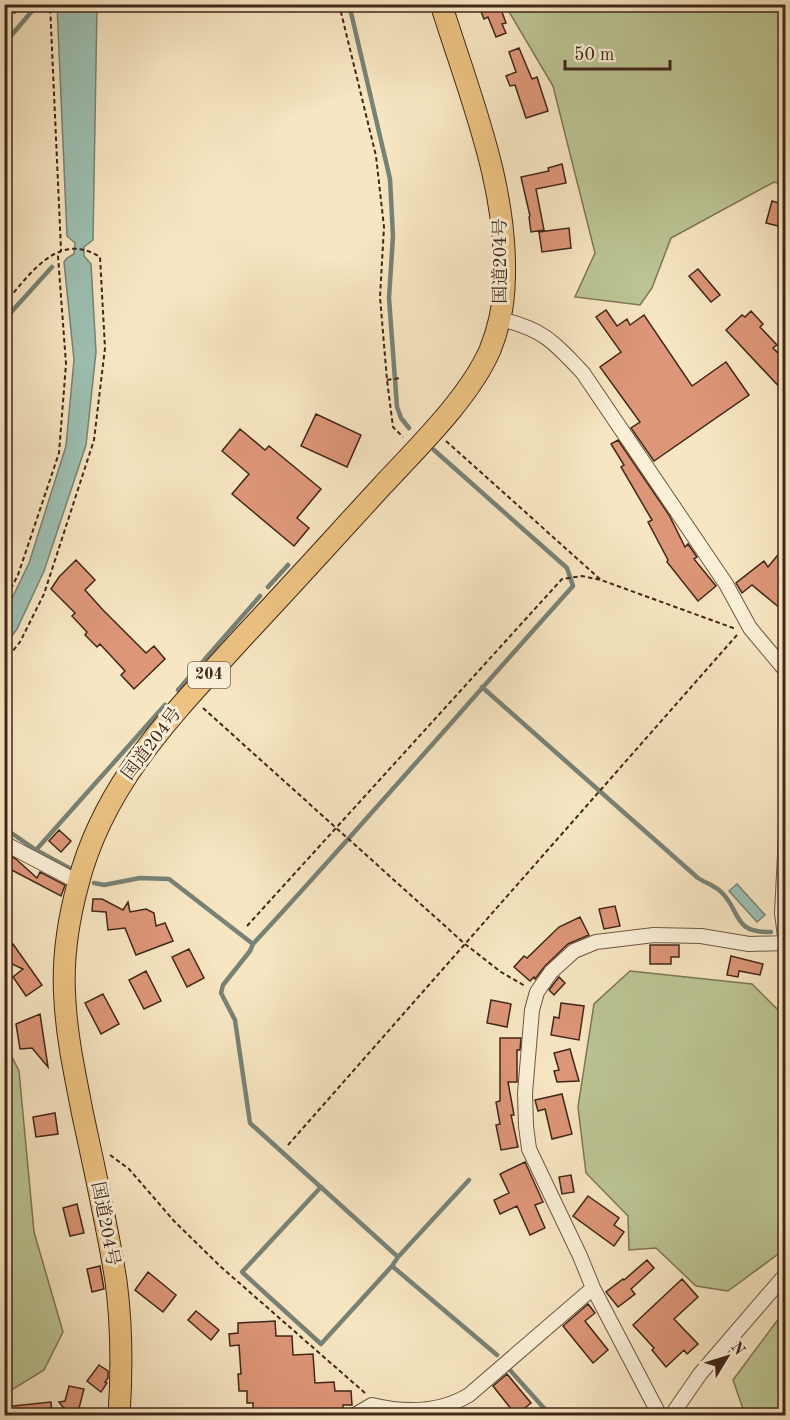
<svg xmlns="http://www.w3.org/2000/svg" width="790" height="1420" font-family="'Old Standard TT','Noto Serif JP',serif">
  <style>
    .green { fill: #bcc594; stroke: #7e7657; stroke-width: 1.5 }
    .water { fill: #9dc0b3; stroke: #788276; stroke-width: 1.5 }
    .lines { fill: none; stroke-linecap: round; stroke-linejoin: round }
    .stream { stroke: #788276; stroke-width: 4.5 }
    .building { fill: #dd9678; stroke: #41261a; stroke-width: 1.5 }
    .minor-casing { stroke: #6e5644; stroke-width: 16 }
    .highway-casing { stroke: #41261a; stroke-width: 23 }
    .path { stroke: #41261a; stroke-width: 2; stroke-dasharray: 4.5 3; stroke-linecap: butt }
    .minor { stroke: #faefd7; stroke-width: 14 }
    .highway { stroke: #ecc381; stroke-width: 21 }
    .labels { text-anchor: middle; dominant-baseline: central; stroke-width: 6; stroke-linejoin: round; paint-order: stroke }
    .shield { fill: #faefd7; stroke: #786253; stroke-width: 1.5 }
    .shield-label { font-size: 16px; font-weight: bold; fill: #41261a }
    .street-label { font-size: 18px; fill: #41261a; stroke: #faefd7 }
  </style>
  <rect width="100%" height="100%" fill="#f7e6c2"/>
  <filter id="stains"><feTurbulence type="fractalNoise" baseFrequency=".00333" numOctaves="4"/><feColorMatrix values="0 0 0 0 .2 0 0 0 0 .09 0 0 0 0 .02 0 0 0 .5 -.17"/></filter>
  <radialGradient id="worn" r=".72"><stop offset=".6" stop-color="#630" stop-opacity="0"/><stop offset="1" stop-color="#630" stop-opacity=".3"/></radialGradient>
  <path class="green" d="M 505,5 L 785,5 L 785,185 L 774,182 L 671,238 L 652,288 L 640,305 L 575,297 L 595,253 L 553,86 Z
    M 630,971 L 752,984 L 781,1013 L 786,1030 L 785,1246 L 781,1252 L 728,1291 L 696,1286 L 656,1248 L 629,1250 L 628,1216 L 586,1173 L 578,1107 L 594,1004 Z
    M 4,1041 L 19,1071 L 34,1232 L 63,1332 L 44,1370 L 5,1394 Z
    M 785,1310 L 785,1415 L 763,1415 L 743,1409 L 733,1380 Z"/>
  <path class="water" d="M 57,5 L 97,5 L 93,240 L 84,247 L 84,256 L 91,264 L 96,352 L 86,445 L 44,571 L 17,629 L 5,645 L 5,613 L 29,563 L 66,446 L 74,360 L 64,262 L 67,258 L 74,254 L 75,243 L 67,236 Z
    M 737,884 L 765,915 L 757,922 L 729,891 Z"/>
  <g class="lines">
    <path class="stream" d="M 349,4 L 390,179 L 393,236 L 389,298 L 397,407 L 401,418 L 409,428
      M 4,44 L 38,4
      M 4,320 L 52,267
      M 268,587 L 288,565
      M 482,687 L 698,878 C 704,882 713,885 719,890 C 742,909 730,933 771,932
      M 178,690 L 260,596
      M 4,828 L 36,850 L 69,868
      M 36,850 L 165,705
      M 94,883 L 104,885 L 140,878 L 169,879 L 253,944
      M 469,1180 L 398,1257 L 392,1266 L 497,1355
      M 321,1187 L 242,1272 L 321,1344 L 392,1266
      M 398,1257 L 250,1123 L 235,1020 L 221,993 L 223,985 L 250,951 L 253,944 C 362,826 466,705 573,586 L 567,568 L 434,450
      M 508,1368 L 551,1416"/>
  </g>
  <path class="building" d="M 478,4 L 499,4 L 506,23 L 502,24 L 506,33 L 496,37 L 488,17 L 484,19 Z
    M 519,48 L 532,79 L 537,77 L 548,111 L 526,118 L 515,85 L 510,86 L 506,76 L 516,72 L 509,52 Z
    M 562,164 L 566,183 L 536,189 L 544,230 L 531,232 L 529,217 L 530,216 L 521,177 L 549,171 L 548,168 Z
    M 772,201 L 786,205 L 786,228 L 766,223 Z
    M 569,228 L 571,248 L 542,252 L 539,232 Z
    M 698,269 L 720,295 L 711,302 L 689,276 Z
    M 606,310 L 617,326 L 627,319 L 630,325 L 644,315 L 692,386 L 726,362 L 749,395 L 654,461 L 631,428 L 640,422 L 600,367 L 621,352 L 596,317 Z
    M 751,311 L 763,324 L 760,327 L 777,345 L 773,348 L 786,361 L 786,394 L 726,330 L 742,315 L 745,317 Z
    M 316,414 L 361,435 L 347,467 L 301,446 Z
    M 240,429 L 265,450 L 269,446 L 321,489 L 297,518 L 309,528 L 294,546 L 232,494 L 249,474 L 222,451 Z
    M 618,440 L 669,515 L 685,547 L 688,544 L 697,557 L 694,559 L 716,586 L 698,601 L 667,562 L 668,560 L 648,522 L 652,520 L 621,467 L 624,465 L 611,444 Z
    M 786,545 L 786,573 L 779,581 L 786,587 L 786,603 L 781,609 L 752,585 L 742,593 L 736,583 L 764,561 L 768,567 Z
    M 76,560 L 95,580 L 85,590 L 103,610 L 146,653 L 154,646 L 165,659 L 134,689 L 121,675 L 125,671 L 100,644 L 97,647 L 85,635 L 87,632 L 72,616 L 75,613 L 51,589 L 59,577 Z
    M 59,830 L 71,841 L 61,852 L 49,841 Z
    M 8,855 L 16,859 L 37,878 L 40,872 L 65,885 L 61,896 L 4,866 L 4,859 Z
    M 93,899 L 102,899 L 123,910 L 128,902 L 130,912 L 146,909 L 154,913 L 156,926 L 165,923 L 173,941 L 136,955 L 125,928 L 108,930 L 106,912 L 92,911 Z
    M 615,906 L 620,926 L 604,929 L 599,909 Z
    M 580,917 L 589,935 L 568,944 L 545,966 L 535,979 L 534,977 L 530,981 L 514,967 L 524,956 L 527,958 L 559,927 Z
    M 13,944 L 42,985 L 26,996 L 13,977 L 23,969 L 5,961 Z
    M 650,945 L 679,945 L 679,957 L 671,957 L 671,964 L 650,964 Z
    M 189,949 L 204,978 L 187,987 L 172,957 Z
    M 731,956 L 763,964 L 760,975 L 739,971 L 738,977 L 727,975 Z
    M 146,971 L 161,1001 L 144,1009 L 129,980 Z
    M 559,977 L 565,983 L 554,995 L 549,990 Z
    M 103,994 L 119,1024 L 101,1034 L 85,1003 Z
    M 491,1000 L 511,1004 L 507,1027 L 487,1023 Z
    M 561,1003 L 584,1006 L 579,1040 L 551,1035 L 554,1017 L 559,1018 Z
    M 40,1014 L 48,1067 L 32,1048 L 20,1049 L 16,1024 Z
    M 500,1038 L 521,1038 L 520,1050 L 517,1050 L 517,1082 L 508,1082 L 514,1115 L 511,1115 L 518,1147 L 501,1150 L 496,1125 L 500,1124 L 496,1102 L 500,1101 Z
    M 570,1049 L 579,1081 L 557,1082 L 554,1071 L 559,1070 L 554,1053 Z
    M 562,1094 L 572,1134 L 552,1139 L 545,1109 L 538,1111 L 535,1100 Z
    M 55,1113 L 58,1134 L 36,1137 L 33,1117 Z
    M 525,1162 L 543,1202 L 535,1205 L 545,1228 L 530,1235 L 517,1206 L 500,1214 L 494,1200 L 509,1193 L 500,1174 Z
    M 571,1175 L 574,1192 L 562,1194 L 559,1177 Z
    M 588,1196 L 619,1218 L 614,1225 L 624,1232 L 614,1246 L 573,1216 Z
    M 77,1204 L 84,1233 L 70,1236 L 63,1208 Z
    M 647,1260 L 654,1268 L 631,1289 L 635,1294 L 618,1307 L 606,1292 L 623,1279 L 624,1280 Z
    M 100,1266 L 104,1289 L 92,1292 L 87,1269 Z
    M 148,1272 L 176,1295 L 163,1312 L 135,1290 Z
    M 682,1279 L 698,1297 L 674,1319 L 698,1344 L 687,1354 L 684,1350 L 666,1367 L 652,1350 L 654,1348 L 633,1325 Z
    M 588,1304 L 595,1313 L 585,1321 L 608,1350 L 593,1363 L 563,1326 Z
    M 196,1311 L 219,1330 L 211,1340 L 188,1320 Z
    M 275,1321 L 276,1336 L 292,1336 L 293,1355 L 313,1354 L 315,1383 L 334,1382 L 335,1391 L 351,1391 L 352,1405 L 343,1405 L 343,1414 L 253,1416 L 253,1403 L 247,1403 L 247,1391 L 239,1391 L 238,1374 L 241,1374 L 239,1345 L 230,1346 L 229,1334 L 238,1333 L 238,1323 Z
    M 99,1365 L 108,1371 L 108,1378 L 105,1382 L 107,1383 L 101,1392 L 87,1381 Z
    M 507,1374 L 531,1403 L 516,1415 L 493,1386 Z
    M 69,1386 L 84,1389 L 79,1408 L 85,1416 L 70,1416 L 59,1402 L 65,1401 Z
    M 51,1402 L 52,1416 L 4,1416 L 4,1407 Z"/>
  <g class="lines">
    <g class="minor-casing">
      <path id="minor" d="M 500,319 C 543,329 554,342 583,373 L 726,584 L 750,628 L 786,671
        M 786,836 L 782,913 L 786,944
        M 4,843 L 78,882
        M 353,1416 L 372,1405 C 405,1413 439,1413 469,1395 L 593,1288
        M 660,1416 L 593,1288 L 580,1256 L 529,1149 L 526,1126 L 525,1093 L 532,1010 L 537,992 L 551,972 L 574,951 L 596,942 L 654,935 L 701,936 L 749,944 L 786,943
        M 671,1416 L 700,1374 L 786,1274"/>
    </g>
    <g class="highway-casing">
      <path id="highway" d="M 119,1416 C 122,1371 122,1326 116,1281 C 107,1224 94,1167 82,1111 C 75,1074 67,1039 65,1001 C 62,963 68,921 78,884 C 104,782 175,712 243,637 C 290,587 336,536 382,486 C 418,447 469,398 490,350 C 498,330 503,309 504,288 C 510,190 470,97 441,4"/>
    </g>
    <path class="path" d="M 339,4 L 376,156 L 384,227 L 380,297 L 387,380 L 393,427 L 403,437
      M 4,25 L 22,4
      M 4,304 C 29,276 57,230 100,257 L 105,348 L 94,440 L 44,594 L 20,642 L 4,662
      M 387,380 L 401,378
      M 446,441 L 601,580 L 736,629
      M 4,602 L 18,575 L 59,453 L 66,364 L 58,256 L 61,250 L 50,4
      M 203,708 L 465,944 L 501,972 L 525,986
      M 247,926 L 562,579 L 582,576 L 601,580
      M 288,1145 L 737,635
      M 110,1155 L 129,1169 L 174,1221 L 221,1267 L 365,1393"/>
    <use href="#minor" class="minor"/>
    <use href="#highway" class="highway"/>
  </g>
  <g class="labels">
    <rect class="shield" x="188" y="662" width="42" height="26" rx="4.5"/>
    <g class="shield-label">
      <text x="209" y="675">204</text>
    </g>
    <g class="street-label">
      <text transform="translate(501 261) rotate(-90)">国道204号</text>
      <text transform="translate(152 744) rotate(-53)">国道204号</text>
      <text transform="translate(105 1224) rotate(79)">国道204号</text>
    </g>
  </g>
  <rect width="790" height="1420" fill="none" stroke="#f7e6c2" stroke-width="24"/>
  <rect x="6" y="6" width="778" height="1408" fill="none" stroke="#41261a" stroke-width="3"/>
  <rect x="12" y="12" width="766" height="1396" fill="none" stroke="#41261a" stroke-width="1.5"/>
  <g transform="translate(727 1357) rotate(52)" stroke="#faefd7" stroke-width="4.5" paint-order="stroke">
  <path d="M0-4.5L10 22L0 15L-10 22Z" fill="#41261a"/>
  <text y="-9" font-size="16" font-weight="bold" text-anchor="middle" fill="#41261a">N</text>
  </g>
  <path d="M565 60v9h105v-9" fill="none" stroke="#41261a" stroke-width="3"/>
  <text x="574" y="60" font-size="18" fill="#41261a" stroke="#faefd7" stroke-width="4.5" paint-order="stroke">50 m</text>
  <rect width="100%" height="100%" filter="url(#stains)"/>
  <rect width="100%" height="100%" fill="url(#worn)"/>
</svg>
